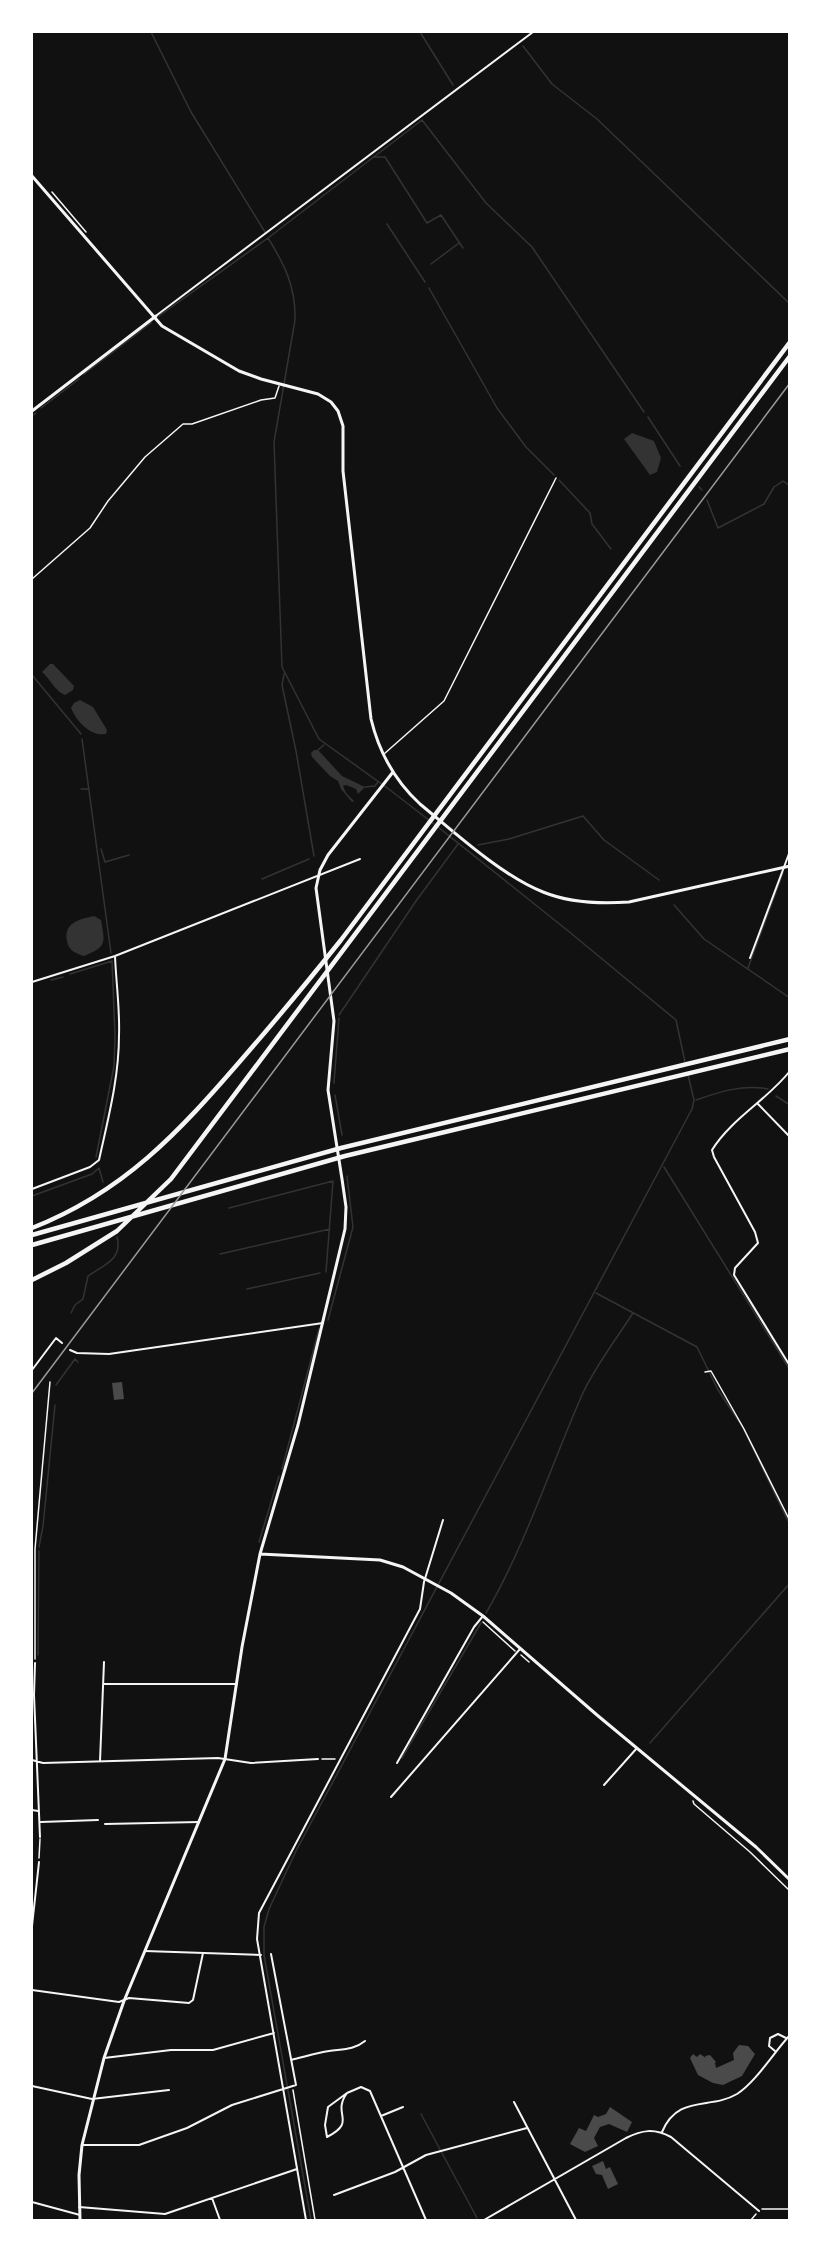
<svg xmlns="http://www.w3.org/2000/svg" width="821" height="2252" font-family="Merriweather,serif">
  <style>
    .water { fill: #333 }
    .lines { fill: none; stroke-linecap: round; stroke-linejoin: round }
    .stream { stroke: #333; stroke-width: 1.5 }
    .building { fill: #4a4a4a }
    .path { stroke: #f5f5f5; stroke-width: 1.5 }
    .service { stroke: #f5f5f5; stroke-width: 1.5 }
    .minor { stroke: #f5f5f5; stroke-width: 2 }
    .tertiary { stroke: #f5f5f5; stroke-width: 3 }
    .motorway { stroke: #f5f5f5; stroke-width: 4.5 }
    .rail { stroke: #9a9a9a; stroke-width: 1.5 }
  </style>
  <rect width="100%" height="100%" fill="#111"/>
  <path class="water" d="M 632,433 L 654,441 L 661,458 L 657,472 L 650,475 L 624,439 Z
    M 50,664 L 53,664 L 74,686 L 73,690 L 65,695 C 54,690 51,680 42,672 Z
    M 80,700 L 93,707 L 107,730 L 106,734 C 91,737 76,721 71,708 L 74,703 Z
    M 314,750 L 318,750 L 342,776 L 365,787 L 358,794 L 356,789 L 346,785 L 343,786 L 346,793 L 354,801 L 352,802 L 341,789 L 338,781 L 330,776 L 312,757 L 311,753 Z
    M 94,916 L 101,920 C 105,943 107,947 84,956 C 75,953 69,951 67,941 C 63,923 80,919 94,916 Z"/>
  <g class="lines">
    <path class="stream" d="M 151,32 L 191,112 L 265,232
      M 420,32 L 453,85
      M 523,46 L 552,84 L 597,119 L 790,304
      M 374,157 L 385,157 L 427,223 L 441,215 L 463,248
      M 387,224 L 425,282
      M 268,238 C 285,265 296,288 295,320 L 274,442 L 282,667 L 319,739 L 390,790 L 434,824
      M 431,264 L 459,243
      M 429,288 L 497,408 L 526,447 L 554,475
      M 159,316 L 268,238 L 422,120 L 486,203 L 532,247 L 644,412
      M 84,374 L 151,323
      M 41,408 L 79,379
      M 32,416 L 36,413
      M 648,417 L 680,466
      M 559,480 L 590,513 L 592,524 L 611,549
      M 699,487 L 702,490
      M 707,500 L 718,528 L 764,504 L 774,487 L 783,481 L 790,486
      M 284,674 L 282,685 L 296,751 L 314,856
      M 32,675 L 81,734
      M 82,739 L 111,953
      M 318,750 L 324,745
      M 365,787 L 375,786 L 378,782
      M 81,789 L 89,789
      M 438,827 L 567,930 L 676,1020 L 685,1062
      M 478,845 L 509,839 L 583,816 L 604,840 L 659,880
      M 101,849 L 105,862 L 129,855
      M 262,879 L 309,859
      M 674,905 L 704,939 L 790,998
      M 748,968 L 783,873
      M 70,974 L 112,961 L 115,1036 L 114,1066 L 96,1157
      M 51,980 L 63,977
      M 339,1015 L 416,901 L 458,844
      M 334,1083 L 339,1018
      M 335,1095 L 342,1135
      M 776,1096 L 790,1105
      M 696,1100 C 719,1092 743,1084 768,1089
      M 664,1167 L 790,1370
      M 32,1196 L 92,1174 L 99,1168 L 103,1182
      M 229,1208 L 333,1181 L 326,1272
      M 220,1254 L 330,1229
      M 247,1289 L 320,1273
      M 596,1293 L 697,1347 L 718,1390 L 742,1426 L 790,1525
      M 71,1313 L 75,1305 L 83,1299 L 88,1276 C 104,1265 123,1259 117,1237
      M 328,1320 L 353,1227 L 347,1176
      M 56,1385 L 75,1359 L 78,1362
      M 282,1469 L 319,1329
      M 259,1542 L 279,1476
      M 39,1547 L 43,1526 L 55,1405
      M 486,1613 C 526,1544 550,1468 582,1395 C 594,1368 617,1338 633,1313
      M 38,1655 L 39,1551
      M 650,1743 L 790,1583
      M 402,1758 L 481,1623
      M 32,1764 L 33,1764
      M 421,2114 L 477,2218
      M 311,2220 L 264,1955 L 264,1927 L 269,1909 L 296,1851 L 692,1109 L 694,1100 L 688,1075"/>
  </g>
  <path class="building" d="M 122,1382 L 124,1399 L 114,1400 L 112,1383 Z
    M 739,2045 L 748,2046 L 755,2054 L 742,2076 L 723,2085 L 713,2083 L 698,2075 L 690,2058 L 693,2054 L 697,2057 L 700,2054 L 706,2058 L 705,2056 L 710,2055 L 716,2062 L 715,2063 L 716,2068 L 734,2060 L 733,2053 Z
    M 610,2107 L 632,2122 L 627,2132 L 609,2124 L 600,2127 L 594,2138 L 598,2146 L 585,2152 L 570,2144 L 579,2128 L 586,2131 L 594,2115 L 598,2117 L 606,2114 Z
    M 603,2161 L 606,2169 L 610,2167 L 618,2184 L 608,2189 L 602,2175 L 596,2174 L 592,2166 Z"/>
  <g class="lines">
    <path class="path" d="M 52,192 L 86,232
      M 705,1372 L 711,1371 L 744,1429 L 790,1521
      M 483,1622 L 515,1651
      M 521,1655 L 529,1662
      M 35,1659 L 35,1549 L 50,1382
      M 322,1759 L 335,1759
      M 693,1801 L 694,1804 L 750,1852 L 790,1891
      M 39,1858 L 40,1839
      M 293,2090 L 315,2220
      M 762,2209 L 790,2209
      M 751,2220 L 756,2214"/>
    <path class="service" d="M 32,579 L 90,528 L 108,501 L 145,457 L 183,424 L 192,424 L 261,400 L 275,398 L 279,386
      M 384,754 L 444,701 L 556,478"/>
    <path class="minor" d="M 157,315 L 533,32
      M 750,958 L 790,851
      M 32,982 L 115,956 L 360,859
      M 790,1071 C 767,1100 731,1119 712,1150 L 714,1157 L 755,1232 L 758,1243 L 735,1268 L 734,1275 L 790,1366
      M 758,1104 L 790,1137
      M 32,1189 L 90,1167 L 99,1160 C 108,1119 119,1078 119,1035 C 120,1009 116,982 115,956
      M 70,1350 L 77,1353 L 109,1354 L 323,1323
      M 32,1370 L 56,1338 L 62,1343
      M 35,1663 L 34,1695 L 40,1837
      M 103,1684 L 237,1684
      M 32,1760 L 43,1763 L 218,1758 L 251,1763 L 318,1759
      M 100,1761 L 104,1662
      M 397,1763 L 474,1627 L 483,1616
      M 604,1785 L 637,1748
      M 391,1797 L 520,1649
      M 32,1810 L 38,1811
      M 41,1822 L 98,1820
      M 105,1824 L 199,1822
      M 32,1926 L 39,1862
      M 145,1951 L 261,1955
      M 32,1990 L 119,2002 L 129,1998 L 189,2003 L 193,2000 L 203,1953
      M 775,2051 L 769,2046 L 770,2038 L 778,2034 L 786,2038
      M 104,2058 L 171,2050 L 213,2050 L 274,2033
      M 291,2060 C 304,2057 316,2053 329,2051 C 343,2049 354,2050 365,2041
      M 32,2086 L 92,2099 L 169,2090
      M 347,2093 C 331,2115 358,2121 327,2137 L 325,2125 L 328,2107 L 347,2093 L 361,2087 L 370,2091 L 426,2220
      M 514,2102 L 576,2220
      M 381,2116 L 403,2107
      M 662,2132 C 678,2094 710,2110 737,2094 C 756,2082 774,2052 790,2035
      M 82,2145 L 139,2145 L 187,2128 L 232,2105 L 296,2085 L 271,1954
      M 334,2195 L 395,2172 L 426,2155 L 527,2128
      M 212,2198 L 220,2220
      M 32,2202 L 80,2215
      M 79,2207 L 165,2214 L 297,2169
      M 306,2220 L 257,1939 L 259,1913 L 420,1609 L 424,1582 L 443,1520
      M 484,2220 L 626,2138 C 642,2130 654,2128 671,2137 L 759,2211"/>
    <path class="tertiary" d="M 32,176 L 162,326 L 239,371 L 261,379 L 318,394 L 331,402 L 338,411 L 343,426 L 343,471 L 371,719 C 379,752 395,781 420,804 C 454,832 502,876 543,892 C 570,903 601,904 629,902 L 790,866
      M 32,411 L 156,316
      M 260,1554 L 380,1560 L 403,1567 L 451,1593 L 483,1616 L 597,1715 L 756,1847 L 790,1880
      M 80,2220 L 79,2175 L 82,2145 L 104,2058 L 124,2001 L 225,1759 L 242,1647 L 260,1554 L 298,1425 L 345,1229 L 346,1207 L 342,1179 L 328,1090 L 334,1021 L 316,888 L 320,870 L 328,855 L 393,772"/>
    <path class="motorway" d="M 32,1228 C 124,1192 179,1132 242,1059 C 276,1020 309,980 341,940 L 790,342
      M 32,1235 L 341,1148 L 790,1039
      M 32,1245 L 345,1156 L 790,1049
      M 32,1280 L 66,1263 L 117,1231 L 171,1179 L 790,356"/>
    <path class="rail" d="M 32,1393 L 790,383"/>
  </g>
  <rect width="821" height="2252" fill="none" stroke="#ffffff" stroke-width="66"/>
</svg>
